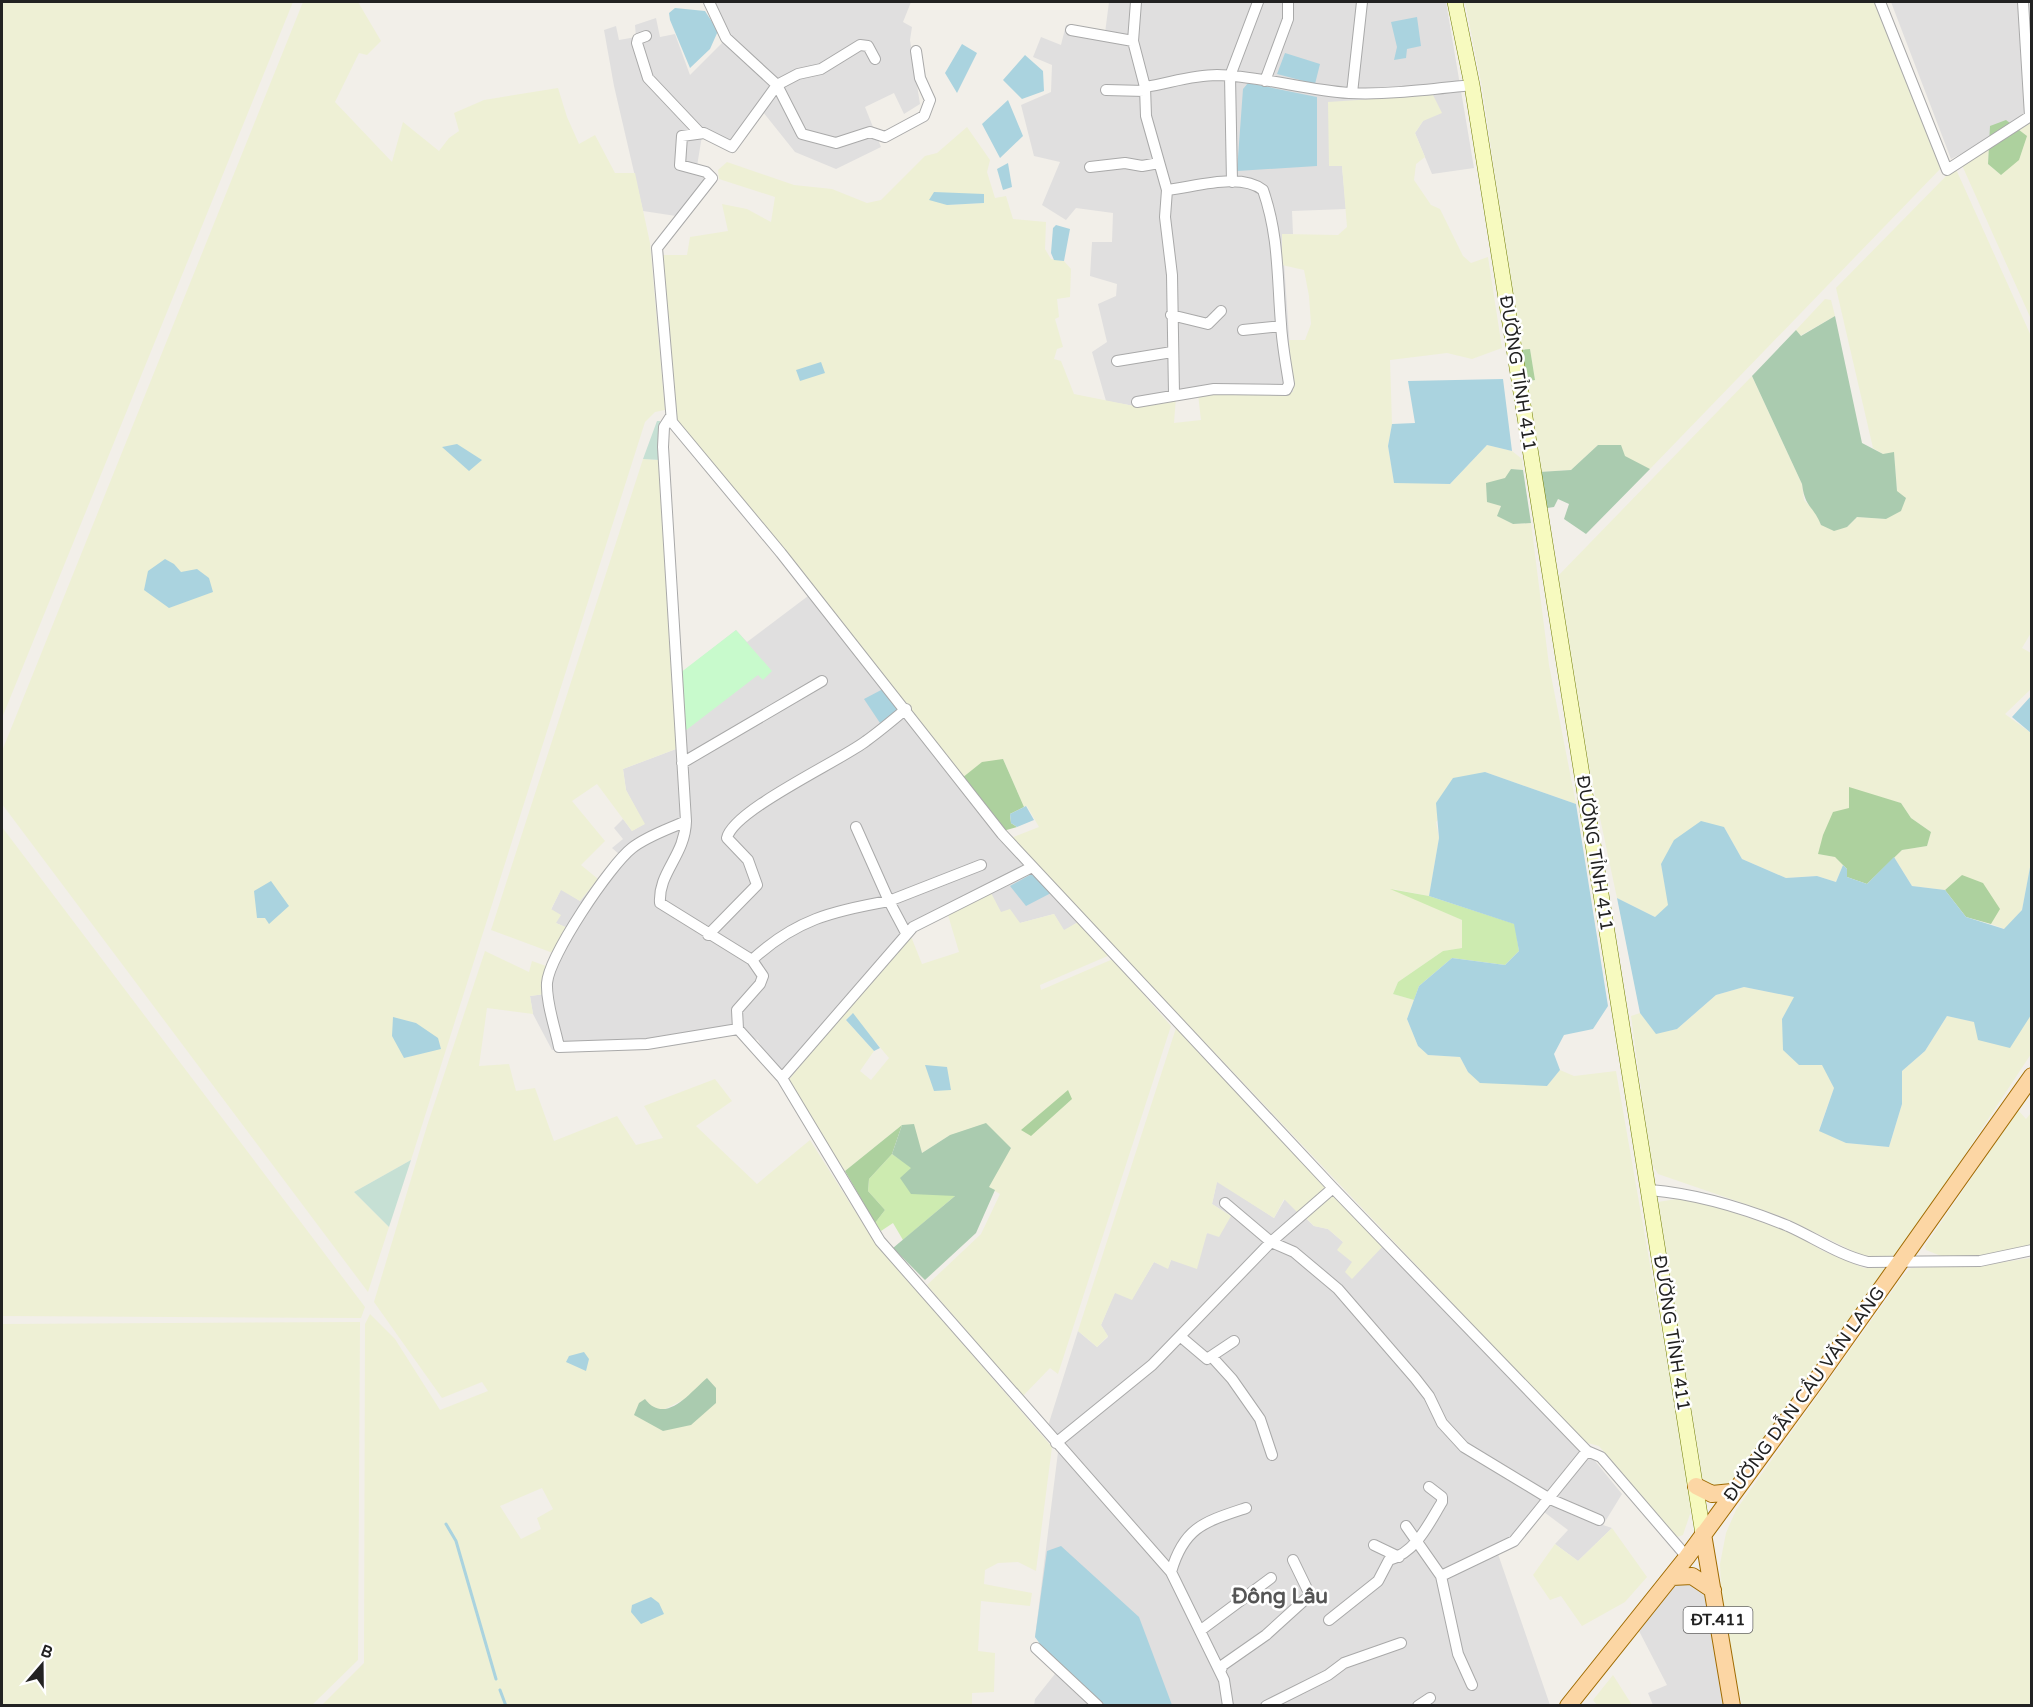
<svg xmlns="http://www.w3.org/2000/svg" width="2033" height="1707" font-family="'Varela Round',sans-serif">
  <style>
    .residential { fill: #e0dfdf }
    .farmland { fill: #eef0d5; fill-rule: evenodd }
    .grass { fill: #cdebb0 }
    .forest { fill: #add19e }
    .wetland { fill: #c6e0d4 }
    .cemetery { fill: #aacbaf }
    .park { fill: #c8facc }
    .water { fill: #aad3df }
    .lines { fill: none; stroke-linecap: round; stroke-linejoin: round }
    .stream { stroke: #aad3df; stroke-width: 3 }
    .minor-casing { stroke: #a9a9a9; stroke-width: 12 }
    .secondary-casing { stroke: #707d05; stroke-width: 16 }
    .primary-casing { stroke: #a06b00; stroke-width: 18 }
    .minor { stroke: #fff; stroke-width: 10 }
    .secondary { stroke: #f7fabf; stroke-width: 15 }
    .primary { stroke: #fcd6a4; stroke-width: 16 }
    .labels { text-anchor: middle; dominant-baseline: central; stroke-width: 5; stroke-linejoin: round; paint-order: stroke }
    .shield { fill: #fff; stroke: #646464; stroke-width: 1.5 }
    .shield-label { font-size: 16px; font-weight: bold; fill: #222 }
    .street-label { font-size: 18px; fill: #222; stroke: #fff }
    .quarter-label { font-size: 21px; font-weight: bold; fill: #555; stroke: #fff }
  </style>
  <rect width="100%" height="100%" fill="#f2efe9"/>
  <path class="residential" d="M 706,2 L 911,2 L 903,22 L 912,27 L 910,40 L 920,104 L 904,114 L 894,93 L 865,107 L 881,147 L 836,169 L 795,152 L 763,112 L 731,151 L 702,136 L 697,166 L 713,174 L 676,216 L 643,211 L 614,86 L 604,30 L 616,26 L 619,40 L 636,37 L 635,25 L 656,18 L 660,37 L 675,34 L 690,75 L 724,41 L 709,14 Z
    M 1109,2 L 1446,2 L 1474,168 L 1432,174 L 1415,133 L 1423,121 L 1433,95 L 1329,166 L 1342,166 L 1346,209 L 1292,211 L 1293,234 L 1282,234 L 1293,392 L 1198,394 L 1134,406 L 1106,401 L 1092,352 L 1107,342 L 1098,304 L 1116,296 L 1117,284 L 1090,276 L 1092,242 L 1112,242 L 1113,213 L 1076,208 L 1066,220 L 1042,205 L 1060,162 L 1034,156 L 1021,105 L 1051,92 L 1052,65 L 1033,57 L 1041,37 L 1061,45 L 1066,25 L 1105,33 Z
    M 1891,2 L 2031,2 L 2031,118 L 1951,159 Z
    M 816,590 L 1011,838 L 1086,917 L 1064,931 L 1054,914 L 1020,923 L 1001,913 L 991,894 L 910,934 L 780,1085 L 758,1040 L 737,1035 L 552,1050 L 533,1014 L 530,996 L 545,994 L 543,980 L 546,966 L 567,928 L 556,923 L 551,910 L 561,889 L 580,901 L 619,854 L 612,848 L 623,839 L 614,828 L 623,819 L 632,831 L 644,824 L 626,790 L 623,769 L 676,749 L 672,680 L 736,630 L 747,642 Z
    M 1217,1181 L 1274,1218 L 1285,1199 L 1314,1226 L 1328,1229 L 1343,1242 L 1384,1245 L 1581,1453 L 1595,1461 L 1622,1494 L 1603,1525 L 1612,1528 L 1578,1561 L 1555,1544 L 1568,1530 L 1544,1512 L 1516,1547 L 1498,1554 L 1550,1705 L 1034,1706 L 1035,1699 L 1062,1665 L 1035,1637 L 1059,1444 L 1047,1429 L 1078,1331 L 1097,1347 L 1108,1337 L 1101,1325 L 1115,1292 L 1132,1299 L 1154,1262 L 1168,1268 L 1171,1260 L 1231,1216 L 1212,1204 Z
    M 1687,1580 L 1705,1594 L 1724,1705 L 1653,1705 L 1648,1693 L 1667,1685 L 1639,1631 L 1673,1582 Z"/>
  <path class="farmland" d="M 2,2 L 293,2 L 2,718 Z
    M 303,2 L 358,2 L 381,41 L 367,55 L 359,53 L 335,102 L 392,162 L 403,122 L 439,151 L 449,138 L 459,131 L 454,113 L 484,100 L 558,88 L 567,117 L 579,144 L 595,135 L 615,173 L 635,173 L 650,243 L 665,410 L 655,412 L 645,422 L 411,1160 L 354,1192 L 389,1227 L 368,1292 L 2,804 L 2,751 ZM 393,1018 L 416,1023 L 441,1048 L 404,1058 Z
    M 1465,2 L 1876,2 L 1943,166 L 1650,469 L 1598,445 L 1571,470 L 1539,472 L 1525,382 L 1535,380 L 1530,349 L 1520,350 L 1483,92 Z
    M 1433,95 L 1442,113 L 1423,121 L 1415,133 L 1425,157 L 1416,164 L 1414,180 L 1431,205 L 1440,209 L 1463,256 L 1471,263 L 1488,257 L 1502,348 L 1472,359 L 1447,353 L 1390,360 L 1392,424 L 1388,446 L 1394,482 L 1450,484 L 1487,445 L 1512,451 L 1522,459 L 1523,470 L 1511,469 L 1498,516 L 1513,524 L 1531,523 L 1549,665 L 1576,804 L 1485,772 L 1436,822 L 1439,838 L 1429,896 L 1393,889 L 1462,920 L 1463,948 L 1443,951 L 1398,982 L 1393,994 L 1414,1000 L 1407,1019 L 1418,1046 L 1428,1055 L 1460,1057 L 1468,1072 L 1547,1086 L 1560,1070 L 1574,1076 L 1616,1071 L 1690,1493 L 1690,1514 L 1683,1535 L 1677,1537 L 1599,1446 L 1584,1442 L 1011,838 L 1039,827 L 1027,806 L 1024,807 L 1003,759 L 962,778 L 677,423 L 660,255 L 687,255 L 690,237 L 728,231 L 722,204 L 747,209 L 771,222 L 775,197 L 719,179 L 718,170 L 727,162 L 794,185 L 832,189 L 867,203 L 881,200 L 925,156 L 937,153 L 967,127 L 990,160 L 987,172 L 995,198 L 1006,196 L 1013,219 L 1046,222 L 1045,249 L 1051,259 L 1064,261 L 1071,269 L 1070,297 L 1057,299 L 1059,317 L 1055,319 L 1063,347 L 1057,349 L 1054,359 L 1061,361 L 1074,394 L 1134,406 L 1176,397 L 1174,423 L 1201,420 L 1198,394 L 1293,392 L 1289,340 L 1305,340 L 1311,324 L 1309,296 L 1304,270 L 1282,265 L 1282,234 L 1338,235 L 1347,227 L 1342,166 L 1329,166 L 1328,102 ZM 934,192 L 946,194 L 984,203 L 947,205 Z
    M 2031,118 L 2031,319 L 1961,163 L 1989,146 L 1988,164 L 2001,175 L 2017,127 Z
    M 1955,167 L 2031,336 L 2032,631 L 2022,648 L 2031,653 L 2031,689 L 2005,714 L 2031,733 L 2031,862 L 2022,910 L 2005,929 L 1991,924 L 1999,909 L 1962,875 L 1945,890 L 1912,886 L 1894,857 L 1902,850 L 1927,846 L 1931,832 L 1911,818 L 1901,803 L 1849,788 L 1850,808 L 1819,854 L 1835,857 L 1843,865 L 1836,882 L 1817,876 L 1786,878 L 1742,859 L 1724,827 L 1661,864 L 1669,905 L 1655,917 L 1617,898 L 1584,743 L 1556,578 L 1752,376 L 1802,484 L 1804,500 L 1817,513 L 1821,525 L 1847,527 L 1857,517 L 1886,519 L 1897,491 L 1894,453 L 1883,454 L 1873,448 L 1836,288 Z
    M 1825,299 L 1831,300 L 1835,316 L 1800,336 L 1796,330 Z
    M 643,459 L 660,460 L 676,749 L 623,769 L 626,790 L 645,824 L 632,831 L 597,784 L 572,801 L 605,841 L 581,865 L 598,879 L 580,901 L 561,890 L 551,909 L 561,915 L 556,923 L 568,928 L 553,953 L 491,930 Z
    M 2,827 L 365,1307 L 361,1318 L 2,1316 Z
    M 991,893 L 1001,912 L 1010,909 L 1020,923 L 1054,914 L 1064,930 L 1080,921 L 1110,955 L 1040,985 L 1041,990 L 1113,959 L 1171,1026 L 1058,1374 L 1050,1368 L 1023,1396 L 927,1285 L 981,1234 L 1000,1194 L 988,1187 L 1011,1147 L 950,1135 L 922,1153 L 902,1125 L 845,1171 L 787,1082 L 840,1016 L 910,934 L 922,964 L 959,952 L 948,915 ZM 852,1014 L 889,1058 L 871,1080 L 860,1071 L 874,1051 L 846,1020 Z
    M 485,951 L 529,972 L 532,961 L 546,966 L 543,980 L 545,994 L 530,996 L 533,1014 L 487,1008 L 479,1066 L 509,1064 L 516,1091 L 535,1088 L 554,1141 L 617,1116 L 636,1145 L 663,1138 L 644,1106 L 715,1079 L 732,1101 L 696,1126 L 757,1184 L 810,1140 L 874,1241 L 1052,1447 L 1036,1571 L 1018,1562 L 998,1563 L 985,1570 L 984,1584 L 1032,1593 L 1030,1606 L 981,1601 L 978,1651 L 995,1653 L 994,1692 L 972,1693 L 972,1705 L 321,1706 L 364,1663 L 365,1324 L 370,1314 L 395,1339 L 440,1410 L 488,1391 L 482,1382 L 442,1398 L 374,1302 L 427,1126 ZM 687,1398 L 663,1431 L 645,1399 L 652,1408 L 663,1410 ZM 542,1488 L 553,1509 L 537,1518 L 541,1529 L 521,1539 L 500,1506 Z
    M 1744,987 L 1795,997 L 1782,1019 L 1799,1065 L 1823,1065 L 1834,1088 L 1819,1130 L 1846,1143 L 1889,1147 L 1902,1104 L 1902,1071 L 1925,1051 L 1947,1016 L 1974,1022 L 2031,1015 L 2031,1054 L 1900,1253 L 1888,1258 L 1861,1255 L 1783,1217 L 1658,1174 L 1651,1162 L 1631,1016 L 1640,1013 L 1657,1033 L 1677,1029 L 1716,995 Z
    M 1176,1028 L 1328,1189 L 1300,1215 L 1284,1199 L 1274,1218 L 1217,1182 L 1212,1204 L 1231,1216 L 1219,1237 L 1207,1233 L 1197,1269 L 1171,1260 L 1168,1269 L 1154,1262 L 1132,1300 L 1115,1293 L 1101,1325 L 1108,1336 L 1097,1347 L 1078,1331 Z
    M 2018,1110 L 2026,1119 L 2031,1113 L 2031,1251 L 1946,1258 L 1926,1250 L 1925,1246 Z
    M 1332,1191 L 1384,1245 L 1352,1279 L 1345,1272 L 1352,1262 L 1337,1250 L 1343,1242 L 1328,1229 L 1314,1226 L 1305,1217 Z
    M 1688,1197 L 1793,1233 L 1823,1251 L 1864,1268 L 1881,1267 L 1888,1271 L 1736,1480 L 1726,1490 L 1718,1491 L 1703,1481 L 1658,1202 Z
    M 2031,1258 L 2031,1705 L 1742,1706 L 1722,1607 L 1720,1564 L 1726,1533 L 1736,1510 L 1903,1276 L 1911,1268 L 1984,1265 Z
    M 360,1322 L 358,1660 L 312,1705 L 2,1705 L 2,1324 Z
    M 1612,1528 L 1647,1577 L 1625,1602 L 1582,1626 L 1561,1596 L 1550,1600 L 1533,1575 L 1555,1544 L 1578,1561 Z
    M 1613,1675 L 1632,1705 L 1597,1705 L 1593,1700 Z"/>
  <path class="grass" d="M 1390,889 L 1429,896 L 1515,924 L 1519,951 L 1505,965 L 1452,958 L 1419,986 L 1414,1000 L 1393,994 L 1398,982 L 1443,951 L 1462,948 L 1462,920 Z
    M 892,1154 L 955,1196 L 903,1240 L 893,1223 L 881,1231 L 875,1223 L 885,1210 L 868,1191 L 869,1179 Z"/>
  <path class="forest" d="M 2006,120 L 2027,136 L 2019,160 L 2001,175 L 1988,164 L 1990,126 Z
    M 1530,349 L 1535,380 L 1525,382 L 1520,350 Z
    M 1003,759 L 1024,807 L 1010,814 L 1011,823 L 1017,827 L 1003,831 L 962,778 L 982,762 Z
    M 1849,787 L 1901,803 L 1911,818 L 1931,832 L 1927,846 L 1902,850 L 1867,884 L 1847,877 L 1847,869 L 1835,857 L 1818,854 L 1823,835 L 1833,812 L 1849,808 Z
    M 1962,875 L 1983,883 L 2000,909 L 1991,924 L 1966,917 L 1945,890 Z
    M 1068,1090 L 1072,1099 L 1031,1136 L 1021,1130 Z
    M 902,1125 L 892,1154 L 869,1179 L 868,1191 L 885,1210 L 875,1223 L 845,1171 Z"/>
  <path class="wetland" d="M 657,421 L 660,421 L 660,460 L 643,459 Z
    M 411,1160 L 389,1227 L 354,1192 Z"/>
  <path class="cemetery" d="M 1835,316 L 1862,443 L 1883,454 L 1894,452 L 1897,491 L 1906,498 L 1901,511 L 1886,519 L 1857,517 L 1847,527 L 1834,531 L 1821,525 C 1813,505 1805,508 1802,484 L 1752,376 L 1796,330 L 1801,336 Z
    M 1598,445 L 1621,445 L 1625,456 L 1650,469 L 1586,534 L 1564,519 L 1569,504 L 1558,499 L 1554,507 L 1547,508 L 1539,472 L 1571,470 Z
    M 1511,469 L 1523,470 L 1531,523 L 1513,524 L 1497,516 L 1501,506 L 1487,502 L 1486,483 L 1505,478 Z
    M 986,1123 L 1011,1148 L 989,1187 L 995,1190 L 976,1233 L 925,1280 L 893,1248 L 955,1196 L 911,1194 L 900,1178 L 911,1168 L 892,1154 L 902,1125 L 914,1124 L 922,1153 L 950,1135 Z
    M 707,1378 L 716,1388 L 716,1403 L 691,1425 L 663,1431 L 634,1415 L 639,1403 L 645,1399 C 666,1426 690,1392 707,1378 Z"/>
  <path class="park" d="M 736,630 L 772,671 L 763,680 L 758,675 L 685,731 L 680,673 Z"/>
  <path class="water" d="M 675,8 L 705,11 L 718,31 L 710,49 L 690,68 L 670,20 L 669,13 Z
    M 1417,17 L 1421,46 L 1407,49 L 1406,58 L 1394,60 L 1397,47 L 1391,22 Z
    M 962,44 L 977,53 L 957,93 L 945,73 Z
    M 1285,53 L 1320,64 L 1315,84 L 1277,74 Z
    M 1025,55 L 1043,71 L 1044,91 L 1022,99 L 1003,80 Z
    M 1248,83 L 1317,97 L 1317,166 L 1237,171 L 1243,89 Z
    M 1008,100 L 1023,136 L 1000,158 L 982,124 Z
    M 1008,163 L 1012,187 L 1003,190 L 997,169 Z
    M 934,192 L 984,194 L 984,203 L 947,205 L 929,200 Z
    M 1056,225 L 1070,229 L 1064,261 L 1054,260 L 1051,253 L 1053,228 Z
    M 821,362 L 825,373 L 800,381 L 796,370 Z
    M 1503,379 L 1512,451 L 1487,445 L 1450,484 L 1394,483 L 1388,446 L 1392,424 L 1415,423 L 1408,381 Z
    M 457,444 L 482,460 L 469,471 L 442,447 Z
    M 165,559 L 174,564 L 181,572 L 197,569 L 209,578 L 213,592 L 169,608 L 144,590 L 148,571 Z
    M 883,689 L 898,711 L 880,723 L 864,699 Z
    M 2031,696 L 2031,733 L 2012,717 Z
    M 1485,772 L 1576,804 L 1608,1006 L 1593,1029 L 1564,1035 L 1554,1054 L 1560,1070 L 1547,1086 L 1480,1083 L 1468,1072 L 1460,1057 L 1428,1055 L 1418,1046 L 1407,1019 L 1419,986 L 1452,958 L 1505,965 L 1519,951 L 1514,924 L 1429,896 L 1439,838 L 1436,803 L 1453,778 Z
    M 1026,806 L 1034,820 L 1017,827 L 1011,823 L 1010,814 Z
    M 1701,821 L 1724,827 L 1742,859 L 1786,878 L 1817,876 L 1836,882 L 1843,865 L 1847,869 L 1847,877 L 1867,884 L 1894,857 L 1912,886 L 1945,890 L 1966,917 L 2004,929 L 2022,910 L 2031,862 L 2031,1015 L 2010,1048 L 1978,1040 L 1974,1022 L 1947,1016 L 1925,1051 L 1902,1071 L 1902,1104 L 1889,1147 L 1846,1143 L 1819,1131 L 1834,1088 L 1822,1065 L 1799,1065 L 1783,1050 L 1782,1019 L 1794,997 L 1744,987 L 1716,995 L 1677,1029 L 1656,1034 L 1640,1013 L 1617,898 L 1655,917 L 1668,905 L 1661,864 L 1674,840 Z
    M 1035,872 L 1051,893 L 1026,906 L 1010,886 Z
    M 271,881 L 289,906 L 269,924 L 265,918 L 257,918 L 254,891 Z
    M 853,1013 L 880,1048 L 874,1051 L 846,1020 Z
    M 393,1017 L 416,1023 L 438,1038 L 441,1049 L 404,1058 L 392,1036 Z
    M 925,1065 L 947,1067 L 951,1090 L 934,1091 Z
    M 584,1352 L 589,1359 L 586,1371 L 566,1362 L 569,1356 Z
    M 1061,1546 L 1139,1617 L 1172,1705 L 1105,1705 L 1043,1648 L 1035,1637 L 1047,1551 Z
    M 651,1597 L 659,1603 L 664,1614 L 641,1624 L 631,1612 L 632,1605 Z"/>
  <g class="lines">
    <path class="stream" d="M 446,1524 L 456,1541 L 496,1679
      M 500,1690 L 506,1706"/>
    <g class="minor-casing">
      <path id="minor" d="M 709,2 L 726,38 L 777,85 L 802,134 L 836,143 L 870,132 L 885,137 L 924,116 L 930,100 L 920,78 L 916,51
        M 1136,2 L 1133,41 L 1145,87 C 1170,83 1192,75 1217,75 C 1261,76 1305,90 1349,93 C 1389,95 1432,89 1472,85
        M 1880,2 L 1947,170 L 2032,115
        M 2023,2 L 2030,116
        M 1071,30 L 1133,41
        M 646,36 L 638,39 L 637,43 L 648,78 L 700,133
        M 875,59 L 868,46 L 860,45 L 821,69 L 798,74 L 777,85 L 732,147 L 704,133 L 682,136 L 680,165 L 706,172 L 712,178 L 657,248 L 672,422 L 781,553 L 1002,834 L 1333,1188 L 1587,1451 L 1601,1457 L 1687,1557
        M 1265,81 L 1288,19 L 1288,2
        M 1145,87 L 1146,116 L 1167,190 L 1165,217 L 1172,275 L 1174,394
        M 1106,90 L 1145,91
        M 1352,93 L 1362,2
        M 1090,167 L 1125,163 L 1142,166 L 1159,163
        M 1232,182 L 1230,76 L 1258,2
        M 1171,315 L 1208,324 L 1221,311
        M 1243,330 L 1281,326
        M 1117,361 L 1172,352
        M 1137,402 L 1214,389 L 1286,390 L 1289,384 C 1286,364 1282,344 1281,324 C 1277,276 1279,236 1263,190 C 1240,172 1195,187 1167,190
        M 671,416 L 664,427 L 663,447 L 686,821 C 685,856 658,872 660,903 L 752,960 L 763,976 L 760,984 L 737,1010 L 738,1029 L 782,1078 L 880,1241 L 1171,1572 L 1224,1680 L 1228,1706
        M 682,763 L 822,681
        M 686,821 C 669,829 647,836 632,848 C 610,865 549,956 547,983 C 546,1003 555,1027 559,1047 L 647,1044 L 738,1029
        M 856,827 L 889,901 L 981,865
        M 708,935 L 757,885 L 748,860 L 727,838 C 733,810 840,761 866,741 C 880,731 893,720 906,709
        M 752,960 C 795,920 832,911 889,901 L 906,933
        M 782,1078 L 913,927 L 1032,867
        M 1650,1190 C 1697,1194 1744,1208 1788,1226 C 1815,1238 1839,1255 1868,1262 L 1980,1261 L 2032,1250
        M 1225,1203 L 1271,1242 L 1294,1252 L 1338,1289 L 1415,1378 L 1429,1396 L 1442,1423 L 1464,1447 L 1550,1499 L 1599,1520
        M 1181,1337 L 1207,1359 L 1234,1341
        M 1212,1357 L 1232,1379 L 1260,1419 L 1272,1455
        M 1056,1443 L 1152,1365 L 1271,1242 L 1333,1188
        M 1406,1526 L 1441,1576
        M 1374,1545 L 1399,1557
        M 1171,1572 C 1184,1527 1204,1522 1246,1508
        M 1329,1620 L 1378,1581 L 1389,1560 C 1416,1552 1428,1525 1442,1502 L 1442,1497 L 1429,1487
        M 1201,1630 L 1271,1578
        M 1036,1648 L 1098,1706
        M 1220,1672 L 1223,1665 L 1266,1635 L 1310,1595 L 1293,1560
        M 1472,1685 L 1458,1654 L 1441,1576 L 1514,1541 L 1587,1451
        M 1266,1706 L 1328,1675 L 1344,1663 L 1401,1643
        M 1418,1706 L 1430,1698"/>
    </g>
    <g class="secondary-casing">
      <path id="secondary" d="M 1455,2 L 1472,85 L 1703,1534"/>
    </g>
    <g class="primary-casing">
      <path id="primary" d="M 1696,1486 L 1712,1494 L 1732,1492
        M 1703,1534 L 1732,1706
        M 1672,1577 L 1692,1576 L 1713,1590
        M 1568,1706 L 1687,1557 L 1813,1385 L 2032,1076"/>
    </g>
    <use href="#minor" class="minor"/>
    <use href="#secondary" class="secondary"/>
    <use href="#primary" class="primary"/>
  </g>
  <g class="labels">
    <rect class="shield" x="1683.5" y="1607" width="69" height="26" rx="4.5"/>
    <g class="shield-label">
      <text x="1718" y="1620">ĐT.411</text>
    </g>
    <g class="street-label">
      <text transform="translate(1518 373) rotate(81)">ĐƯỜNG TỈNH 411</text>
      <text transform="translate(1595 853) rotate(81)">ĐƯỜNG TỈNH 411</text>
      <text transform="translate(1672 1333) rotate(81)">ĐƯỜNG TỈNH 411</text>
      <text transform="translate(1804 1394) rotate(-54)">ĐƯỜNG DẪN CẦU VĂN LANG</text>
    </g>
    <g class="quarter-label">
      <text x="1280" y="1596">Đông Lâu</text>
    </g>
  </g>
  <rect width="2033" height="1707" fill="none" stroke="#222222" stroke-width="6"/>
  <g transform="translate(42 1665) rotate(20)" stroke="#ffffff" stroke-width="4.5" paint-order="stroke">
  <path d="M0-4.5L10 22L0 15L-10 22Z" fill="#222222"/>
  <text y="-9" font-size="16" font-weight="bold" text-anchor="middle" fill="#222222">B</text>
  </g>
</svg>
